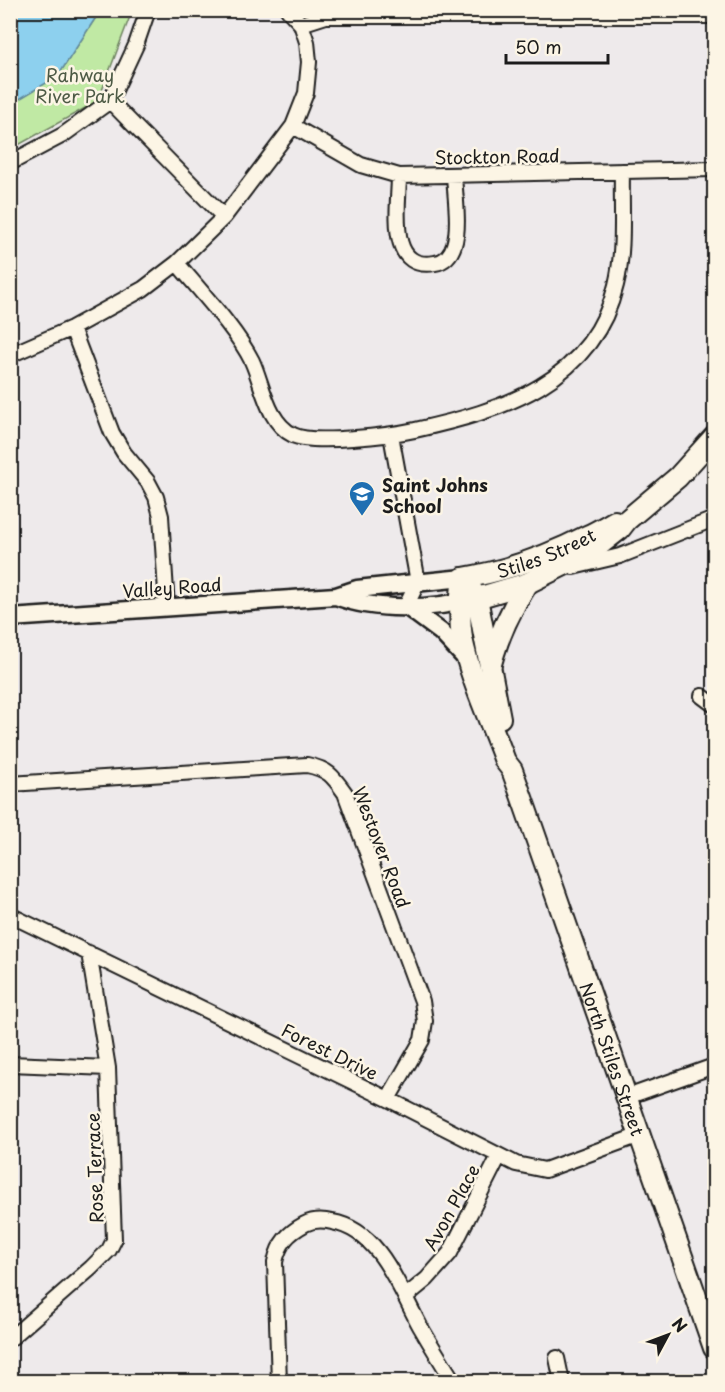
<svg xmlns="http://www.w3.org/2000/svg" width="725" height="1392" font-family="'Playpen Sans',sans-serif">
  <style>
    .green { fill: #c0e9a4; stroke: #6e8260; stroke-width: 1.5 }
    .water { fill: #8dd0ee; stroke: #60889a; stroke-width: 1.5 }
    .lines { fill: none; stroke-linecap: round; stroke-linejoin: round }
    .minor-casing { stroke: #1c1c1c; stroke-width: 18 }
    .tertiary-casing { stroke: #1c1c1c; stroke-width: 21 }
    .secondary-casing { stroke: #1c1c1c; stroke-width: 24 }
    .minor { stroke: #fcf5e5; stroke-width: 14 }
    .tertiary { stroke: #fcf5e5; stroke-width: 16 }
    .secondary { stroke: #fcf5e5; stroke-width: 20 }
    .labels { text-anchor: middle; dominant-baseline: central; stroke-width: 5; stroke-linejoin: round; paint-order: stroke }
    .park-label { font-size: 18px; fill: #4d5a45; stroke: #fcf5e5 }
    .street-label { font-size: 18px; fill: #1c1c1c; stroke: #fcf5e5 }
    .poi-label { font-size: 18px; font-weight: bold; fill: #1c1c1c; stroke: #fcf5e5; text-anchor: start }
  </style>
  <rect width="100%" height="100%" fill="#eeeaeb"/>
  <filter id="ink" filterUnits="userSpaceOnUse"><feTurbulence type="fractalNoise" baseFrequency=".0167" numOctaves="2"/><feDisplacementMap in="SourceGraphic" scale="12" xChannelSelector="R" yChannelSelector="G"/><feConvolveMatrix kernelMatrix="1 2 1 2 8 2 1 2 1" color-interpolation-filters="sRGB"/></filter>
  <g filter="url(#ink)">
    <path class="green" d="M 100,11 L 132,11 L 98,101 L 11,149 L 10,104 L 58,76 Z"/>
    <path class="water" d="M 11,10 L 100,11 L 58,76 L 11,104 Z"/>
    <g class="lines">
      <g class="minor-casing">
        <path id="minor" d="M 301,24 L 326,16 L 714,16
          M 110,101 L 224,217
          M 293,126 L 361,165 L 399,176 L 714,169
          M 10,163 L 63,135 L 110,101 L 136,45 L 148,10
          M 399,176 C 399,205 386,272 435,263 C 444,262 451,255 454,245 C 460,226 455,196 454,175
          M 177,263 C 200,291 236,329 252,361 C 263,385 267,422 293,435 C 312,445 392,435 415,430 C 502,411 593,382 616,285 C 625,249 621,208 622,171
          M 72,328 L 112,433 L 124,453 L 148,482 L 156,497 L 161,516 L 167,607
          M 10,355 L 72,328 L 143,289 L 177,263 L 224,217 L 293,126 L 306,93 L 309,62 L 307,42 L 301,24 L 288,10
          M 391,435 L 418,582 L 406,606
          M 573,567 L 620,556 L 714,519
          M 702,696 L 714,705
          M 10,784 L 307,765 C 328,769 333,776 345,793 L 422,1001 L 425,1021 L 422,1040 L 388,1099
          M 10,915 L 388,1099 L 516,1164 L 545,1170 L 640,1135
          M 10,1064 L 108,1068
          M 627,1097 L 714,1066
          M 405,1297 L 427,1279 L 450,1253 L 499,1156
          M 10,1339 L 91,1268 L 109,1250 L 114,1240 L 108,1068 L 89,953
          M 557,1358 L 562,1382
          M 279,1382 L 275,1262 C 279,1243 288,1233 305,1224 C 313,1220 323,1220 332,1222 C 380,1230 399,1288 420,1326 C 431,1345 442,1363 454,1382"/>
      </g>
      <g class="tertiary-casing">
        <path id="tertiary" d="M 336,596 C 374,611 432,610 471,599
          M 406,606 L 441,632 L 468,661
          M 10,618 L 336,596 L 357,589 L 463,578"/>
      </g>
      <g class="secondary-casing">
        <g id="secondary">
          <path id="s1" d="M 463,578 C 460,598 459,618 462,638 C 470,679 491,722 505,761 L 512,770 L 521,795 L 714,1348"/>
          <path id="s2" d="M 463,578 C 506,571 548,556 587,536 C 596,532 606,526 615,521"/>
          <path d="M 471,589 L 477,598 L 500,718"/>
          <path d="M 477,598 L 528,583 L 592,551 L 620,529 L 627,520 L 678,477 L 714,437"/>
          <path d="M 491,664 C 499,633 511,609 528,583"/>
        </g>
      </g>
      <use href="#minor" class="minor"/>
      <use href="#tertiary" class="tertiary"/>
      <use href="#secondary" class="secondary"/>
    </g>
  </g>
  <defs>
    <g id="school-pin" transform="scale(1.35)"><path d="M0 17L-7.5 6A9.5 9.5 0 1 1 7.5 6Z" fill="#1f6fb2" stroke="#fcf5e5"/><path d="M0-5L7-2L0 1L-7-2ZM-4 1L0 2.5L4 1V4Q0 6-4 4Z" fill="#fff"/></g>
  </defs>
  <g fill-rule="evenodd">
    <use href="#school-pin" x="362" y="494"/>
  </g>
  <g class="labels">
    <g class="park-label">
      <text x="80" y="74">Rahway<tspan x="80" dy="21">River Park</tspan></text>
    </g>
    <g class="street-label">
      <text transform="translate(497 156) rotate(-1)">Stockton Road</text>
      <text stroke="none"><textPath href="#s2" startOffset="87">Stiles Street</textPath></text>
      <text transform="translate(172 587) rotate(-4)">Valley Road</text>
      <text transform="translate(382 847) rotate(69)">Westover Road</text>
      <text transform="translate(330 1051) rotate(26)">Forest Drive</text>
      <text stroke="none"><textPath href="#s1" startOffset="508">North Stiles Street</textPath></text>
      <text transform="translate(94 1168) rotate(-92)">Rose Terrace</text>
      <text transform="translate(451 1207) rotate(-61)">Avon Place</text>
    </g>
    <g class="poi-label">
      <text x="382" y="484">Saint Johns<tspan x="382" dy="21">School</tspan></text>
    </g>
  </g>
  <rect width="725" height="1392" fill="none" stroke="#fcf5e5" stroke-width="36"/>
  <rect x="18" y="18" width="689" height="1356" fill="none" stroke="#1c1c1c" stroke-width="2" filter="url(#ink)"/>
  <g transform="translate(668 1335) rotate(49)" stroke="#fcf5e5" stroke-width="4.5" paint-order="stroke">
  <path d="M0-4.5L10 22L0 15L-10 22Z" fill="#1c1c1c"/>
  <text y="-9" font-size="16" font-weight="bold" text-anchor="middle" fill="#1c1c1c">N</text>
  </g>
  <path d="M506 54v9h102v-9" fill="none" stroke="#1c1c1c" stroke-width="3"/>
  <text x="515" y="54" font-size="18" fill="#1c1c1c" stroke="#fcf5e5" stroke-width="4.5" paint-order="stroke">50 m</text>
</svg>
